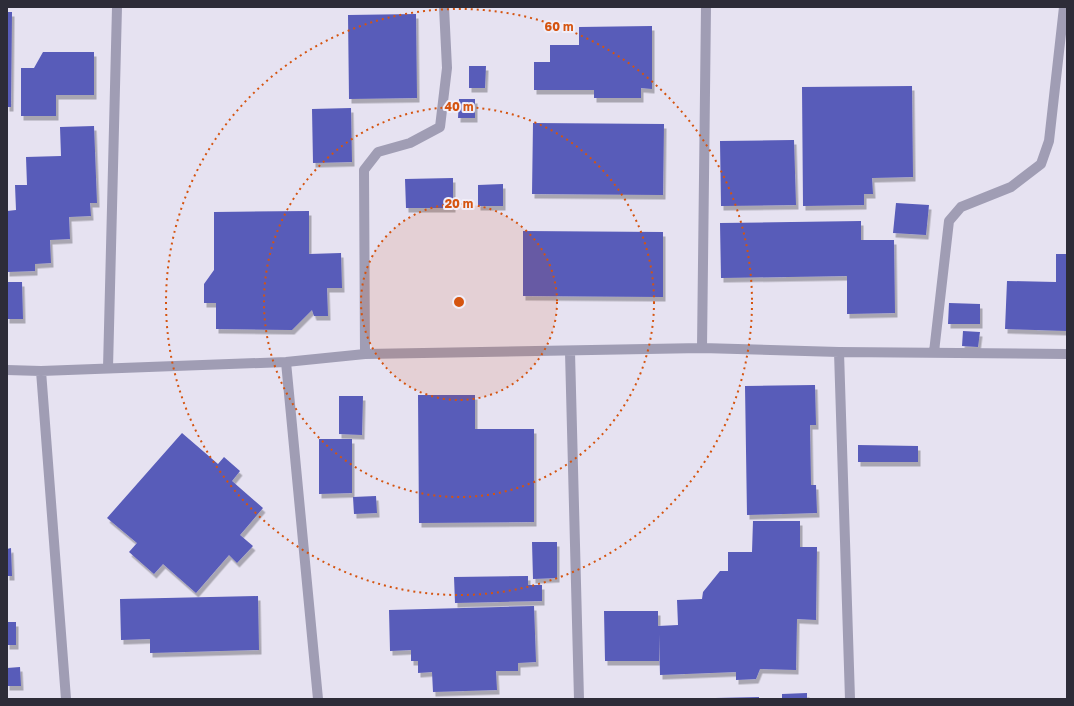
<svg xmlns="http://www.w3.org/2000/svg" width="1074" height="706" font-family="'Golos Text',sans-serif">
  <style>
    .building { fill: #585bb9; filter: url(#shadow) }
    .lines { fill: none; stroke-linecap: round; stroke-linejoin: round }
    .minor { stroke: #a09db4; stroke-width: 10 }
    .ring { fill: none; stroke: #d55410; stroke-width: 2; stroke-dasharray: 2 4 }
    .centre { fill: #d55410; stroke: #f1eef9; stroke-width: 2 }
    .ring-label { font-size: 12px; text-anchor: middle; font-weight: bold; fill: #d55410; stroke: #f1eef9; stroke-width: 4; stroke-linejoin: round; paint-order: stroke }
  </style>
  <defs>
    <filter id="shadow"><feDropShadow dx="2.5" dy="4.5" stdDeviation="0" flood-color="#0004"/></filter>
  </defs>
  <rect width="100%" height="100%" fill="#e6e2f1"/>
  <path class="building" d="M 7,12 L 12,12 L 11,107 L 7,107 Z
    M 416,14 L 417,98 L 349,99 L 348,15 Z
    M 652,26 L 652,89 L 641,88 L 641,98 L 594,98 L 594,90 L 534,90 L 534,62 L 550,62 L 550,45 L 579,45 L 579,27 Z
    M 43,52 L 94,52 L 94,95 L 56,95 L 56,116 L 21,116 L 21,68 L 34,68 Z
    M 469,66 L 486,66 L 485,88 L 469,88 Z
    M 912,86 L 913,177 L 872,178 L 873,194 L 864,194 L 864,205 L 803,206 L 802,87 Z
    M 459,99 L 475,99 L 475,118 L 458,118 Z
    M 351,108 L 352,162 L 313,163 L 312,109 Z
    M 533,123 L 664,124 L 663,195 L 532,194 Z
    M 94,126 L 97,203 L 90,203 L 91,216 L 69,217 L 70,239 L 50,240 L 51,263 L 35,264 L 35,271 L 7,272 L 7,211 L 16,210 L 15,185 L 27,185 L 26,157 L 61,156 L 60,127 Z
    M 794,140 L 796,205 L 721,206 L 720,141 Z
    M 453,178 L 453,208 L 406,208 L 405,179 Z
    M 503,184 L 503,206 L 478,206 L 478,185 Z
    M 896,203 L 929,205 L 926,235 L 893,233 Z
    M 309,211 L 309,254 L 341,253 L 342,288 L 327,288 L 328,316 L 314,316 L 312,310 L 292,330 L 216,329 L 216,303 L 204,303 L 204,284 L 214,270 L 214,212 Z
    M 861,221 L 861,240 L 894,240 L 895,313 L 847,314 L 847,276 L 721,278 L 720,223 Z
    M 523,231 L 663,232 L 663,297 L 523,296 Z
    M 1056,254 L 1067,254 L 1067,331 L 1005,329 L 1007,281 L 1056,282 Z
    M 7,282 L 22,282 L 23,319 L 7,319 Z
    M 949,303 L 980,304 L 980,324 L 948,324 Z
    M 963,331 L 980,332 L 978,347 L 962,346 Z
    M 815,385 L 816,425 L 810,425 L 811,485 L 816,485 L 817,513 L 747,515 L 745,386 Z
    M 418,395 L 475,395 L 475,429 L 534,429 L 534,522 L 419,523 Z
    M 339,396 L 363,396 L 362,435 L 339,434 Z
    M 182,433 L 218,464 L 224,457 L 240,471 L 232,481 L 263,508 L 240,535 L 253,546 L 237,563 L 229,555 L 196,593 L 163,564 L 154,574 L 129,552 L 137,543 L 107,518 Z
    M 319,439 L 352,439 L 352,493 L 319,494 Z
    M 858,445 L 918,446 L 918,462 L 858,462 Z
    M 376,496 L 377,513 L 354,514 L 353,497 Z
    M 753,521 L 800,521 L 800,547 L 817,547 L 816,620 L 797,619 L 796,670 L 760,669 L 756,679 L 736,680 L 736,672 L 660,675 L 659,634 L 659,661 L 605,661 L 604,611 L 658,611 L 658,626 L 678,625 L 677,600 L 702,599 L 703,592 L 720,571 L 728,571 L 728,552 L 752,552 Z
    M 532,542 L 557,542 L 557,578 L 533,579 Z
    M 11,548 L 12,576 L 7,576 L 7,549 Z
    M 528,576 L 528,585 L 542,585 L 542,601 L 455,603 L 454,577 Z
    M 258,596 L 259,650 L 150,653 L 150,639 L 121,640 L 120,599 Z
    M 534,606 L 536,662 L 518,663 L 518,671 L 496,671 L 497,690 L 433,692 L 432,672 L 418,673 L 418,661 L 411,661 L 411,650 L 390,651 L 389,610 Z
    M 7,622 L 16,622 L 16,645 L 7,645 Z
    M 20,667 L 21,686 L 7,686 L 7,668 Z
    M 807,693 L 807,699 L 782,699 L 782,694 Z
    M 759,697 L 759,699 L 715,699 L 715,698 Z"/>
  <g class="lines">
    <path class="minor" d="M 702,348 L 706,7
      M 570,352 L 579,699
      M 839,352 L 850,699
      M 934,352 L 949,221 L 961,207 L 1011,187 L 1041,164 L 1049,141 L 1064,7
      M 365,354 L 364,170 L 378,152 L 410,143 L 440,127 L 447,68 L 444,7
      M 286,362 L 318,699
      M 108,368 L 117,7
      M 7,370 L 41,371 L 286,362 L 365,354 L 702,348 L 839,352 L 1067,354
      M 41,371 L 66,699"/>
  </g>
  <circle cx="459" cy="302" r="98" fill="#d55410" fill-opacity=".12"/>
  <g class="ring">
    <circle cx="459" cy="302" r="98"/>
    <circle cx="459" cy="302" r="195"/>
    <circle cx="459" cy="302" r="293"/>
  </g>
  <circle cx="459" cy="302" r="6" class="centre"/>
  <g class="ring-label">
    <text x="559" y="31">60 m</text>
    <text x="459" y="111">40 m</text>
    <text x="459" y="208">20 m</text>
  </g>
  <rect width="1074" height="706" fill="none" stroke="#2d2c38" stroke-width="16"/>
</svg>
